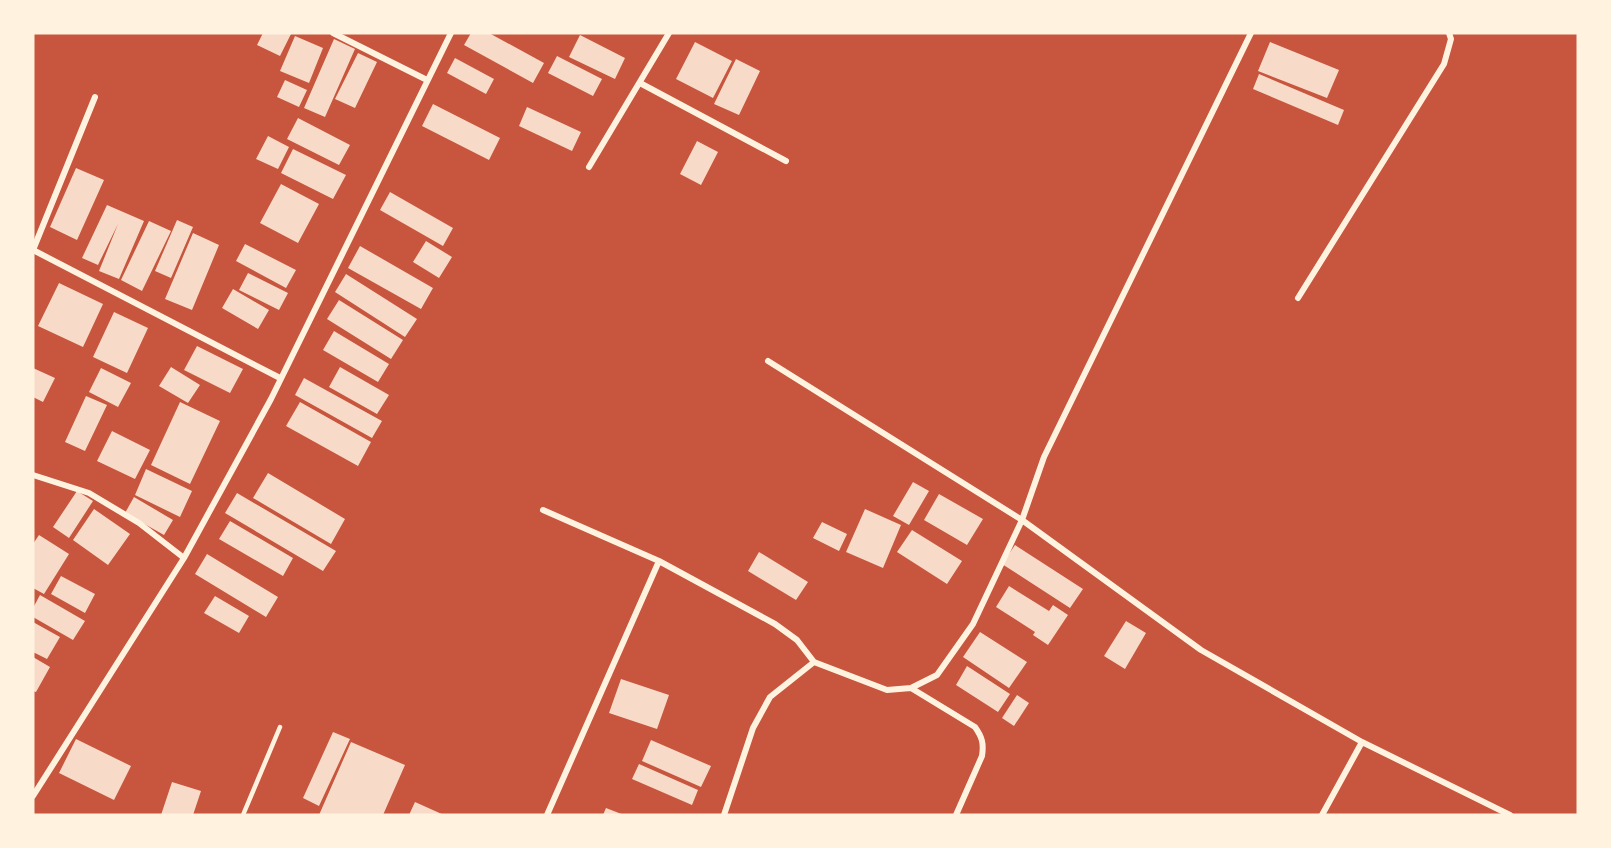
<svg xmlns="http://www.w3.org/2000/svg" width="1611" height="848" font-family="Lora,serif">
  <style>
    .building { fill: #f7dbc8 }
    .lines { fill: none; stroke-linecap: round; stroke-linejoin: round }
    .service { stroke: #fff3e0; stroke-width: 4.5 }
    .minor { stroke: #fff3e0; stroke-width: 6 }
  </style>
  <rect width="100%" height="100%" fill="#c8553d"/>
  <path class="building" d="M 263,33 L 291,34 L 280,56 L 257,45 Z
    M 471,33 L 489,33 L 544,63 L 533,83 L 464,45 Z
    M 580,35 L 625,58 L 615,79 L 569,57 Z
    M 295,36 L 323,48 L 309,83 L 280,71 Z
    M 334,39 L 355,49 L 325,117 L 304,108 Z
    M 695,42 L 732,61 L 713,98 L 676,79 Z
    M 1270,42 L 1339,70 L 1327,98 L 1258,71 Z
    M 358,53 L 377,62 L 355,108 L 335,99 Z
    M 557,56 L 602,79 L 593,96 L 548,73 Z
    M 455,58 L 494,79 L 486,94 L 447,73 Z
    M 736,59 L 760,71 L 739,115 L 714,104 Z
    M 1259,74 L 1344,110 L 1338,125 L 1253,89 Z
    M 285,80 L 307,90 L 299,107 L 277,97 Z
    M 433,104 L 500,138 L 489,160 L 422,126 Z
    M 527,107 L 581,132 L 572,151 L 519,126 Z
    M 298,118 L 350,145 L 339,165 L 287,139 Z
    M 268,136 L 289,147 L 278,169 L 256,159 Z
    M 697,141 L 718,152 L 701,185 L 680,174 Z
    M 293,149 L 346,175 L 333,199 L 281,173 Z
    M 76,168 L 104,180 L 77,240 L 50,227 Z
    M 281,184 L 319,204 L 298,243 L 260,223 Z
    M 390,192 L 453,228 L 443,246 L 380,210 Z
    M 107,205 L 144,221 L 119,279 L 99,271 L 118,224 L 98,265 L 82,258 Z
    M 177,220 L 193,227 L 171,278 L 155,271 Z
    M 149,221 L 171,231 L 142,291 L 121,280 Z
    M 193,233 L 219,245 L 192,310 L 165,299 Z
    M 426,241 L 452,257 L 439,278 L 413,262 Z
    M 245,244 L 296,270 L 286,288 L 236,261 Z
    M 360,246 L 433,288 L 421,309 L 348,268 Z
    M 248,273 L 288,293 L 279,310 L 239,290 Z
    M 346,274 L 417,319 L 405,337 L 335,292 Z
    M 59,283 L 103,304 L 83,347 L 38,326 Z
    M 233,289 L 269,310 L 258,329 L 222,308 Z
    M 339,300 L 403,340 L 391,359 L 327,319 Z
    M 114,312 L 148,328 L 127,373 L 93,357 Z
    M 334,331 L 389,364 L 378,382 L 323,350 Z
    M 197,346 L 243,369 L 230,393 L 184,370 Z
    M 171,367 L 200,385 L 188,403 L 159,386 Z
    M 340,367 L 389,395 L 377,414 L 329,387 Z
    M 33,368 L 55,378 L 43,402 L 33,397 Z
    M 101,368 L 131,383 L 118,407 L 89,392 Z
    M 304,378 L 382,421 L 372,438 L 295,395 Z
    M 86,396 L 107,405 L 85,451 L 65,442 Z
    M 180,402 L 220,421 L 190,484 L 151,465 Z
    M 300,402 L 371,442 L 358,466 L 286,426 Z
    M 112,431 L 150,450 L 135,479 L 97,461 Z
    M 146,469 L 192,491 L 180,517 L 135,495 Z
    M 268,473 L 345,519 L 331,544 L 253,498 Z
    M 913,482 L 929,491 L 909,525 L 893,516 Z
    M 77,491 L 93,501 L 69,538 L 53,527 Z
    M 237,493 L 336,551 L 323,571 L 225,513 Z
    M 939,494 L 983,519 L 967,545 L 924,520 Z
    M 134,497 L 173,520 L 164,535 L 125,513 Z
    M 94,509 L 130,534 L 108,565 L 73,540 Z
    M 865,509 L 901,525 L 883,568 L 846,552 Z
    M 230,521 L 293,558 L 283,576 L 219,539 Z
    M 822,522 L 847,534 L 839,551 L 813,538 Z
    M 912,530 L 962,561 L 947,584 L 897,552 Z
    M 39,535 L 69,554 L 44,594 L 33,588 L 33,544 Z
    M 1015,545 L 1083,589 L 1070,608 L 1002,564 Z
    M 759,552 L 808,582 L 796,600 L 748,571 Z
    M 207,554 L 278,597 L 266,617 L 195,574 Z
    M 61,576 L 95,594 L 85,613 L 51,594 Z
    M 1009,586 L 1049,611 L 1053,605 L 1068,615 L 1048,645 L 1033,635 L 1035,632 L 996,607 Z
    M 40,595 L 85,621 L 73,640 L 33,617 L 33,608 Z
    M 215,596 L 249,616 L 239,633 L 204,613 Z
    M 1126,621 L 1146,633 L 1125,669 L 1104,656 Z
    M 33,622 L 60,637 L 47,659 L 33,652 Z
    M 980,632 L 1027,662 L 1009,688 L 963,657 Z
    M 33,657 L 50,667 L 36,692 L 33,691 Z
    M 967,666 L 1010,694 L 998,712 L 956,685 Z
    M 621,679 L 669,695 L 657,729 L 609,713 Z
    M 1017,695 L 1029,703 L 1014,726 L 1002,718 Z
    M 333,732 L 350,739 L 319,806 L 303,798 Z
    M 76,739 L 131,766 L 114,800 L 59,773 Z
    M 651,740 L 711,766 L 701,787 L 642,761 Z
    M 351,742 L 405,765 L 383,815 L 319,815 Z
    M 639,764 L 698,790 L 692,805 L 632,779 Z
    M 172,782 L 201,791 L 193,815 L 161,815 Z
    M 415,802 L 444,815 L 409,815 Z
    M 606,808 L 624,815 L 603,815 Z"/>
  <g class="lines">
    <path class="service" d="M 243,815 L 280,727"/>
    <path class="minor" d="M 333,33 L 427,80
      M 640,83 L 786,161
      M 589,167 L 669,33
      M 33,250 L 280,378
      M 33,250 L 95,97
      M 1298,298 L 1444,64 L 1451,39 L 1449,33
      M 768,361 L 1022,520 L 1201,650 L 1362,742 L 1510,815
      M 33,475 L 89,493 L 139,523 L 184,558
      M 543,510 L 659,561 L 775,624 L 797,640 L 814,662 L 887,690 L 911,688 L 937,675 L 973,624 L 1022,520 L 1044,457 L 1251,33
      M 911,688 L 975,727 C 982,737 984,743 982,756 L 956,815
      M 33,796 L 184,558 L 271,399 L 451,33
      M 547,815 L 659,561
      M 724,815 L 753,728 L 770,697 L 814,662
      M 1322,815 L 1362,742"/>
  </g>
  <rect width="1611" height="848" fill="none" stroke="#fff3e0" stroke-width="69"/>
</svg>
